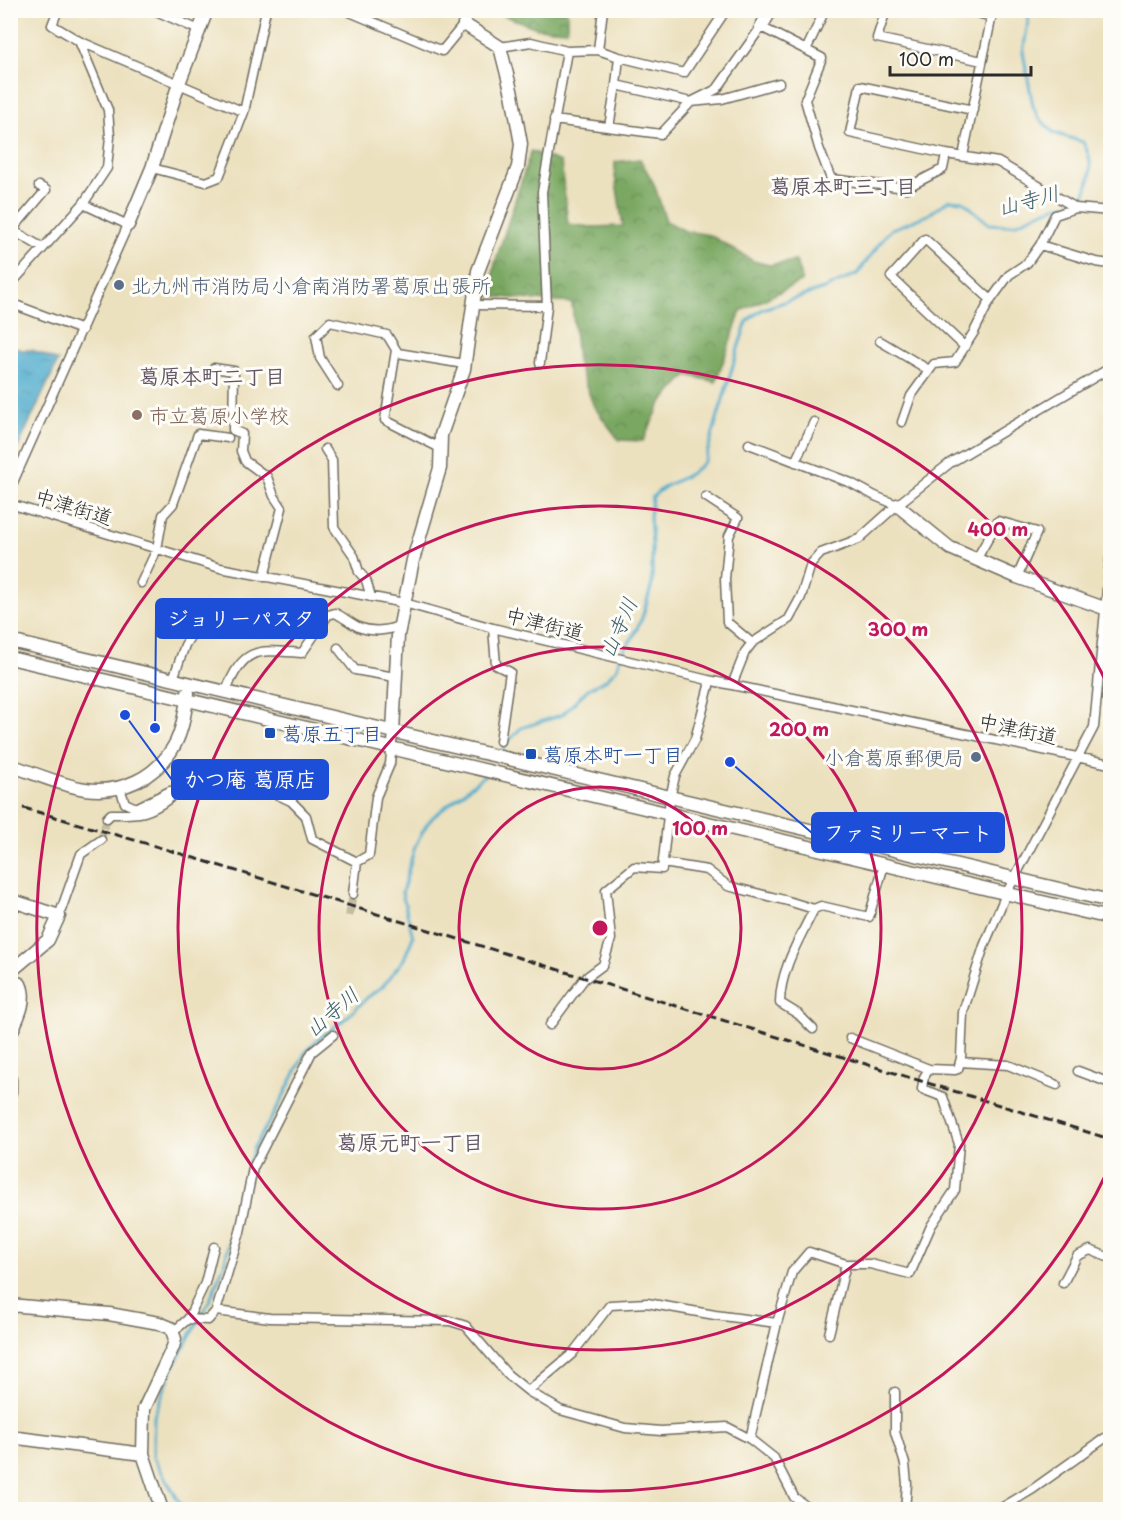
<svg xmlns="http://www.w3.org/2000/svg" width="1121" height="1520" font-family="'Playpen Sans','Klee One',sans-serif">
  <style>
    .forest { fill: url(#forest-crowns); stroke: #526a46; stroke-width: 1.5 }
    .water { fill: url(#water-ripples); stroke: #3c6b7c; stroke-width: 1.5 }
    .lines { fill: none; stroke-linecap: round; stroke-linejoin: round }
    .stream { stroke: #4eabcc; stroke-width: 3 }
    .street-tunnel { stroke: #c5bda1; stroke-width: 8; stroke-dasharray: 8 4; stroke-linecap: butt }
    .street-casing { stroke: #6f6b5f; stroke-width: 11 }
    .secondary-casing { stroke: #6f6b5f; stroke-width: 15 }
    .street { stroke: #fff; stroke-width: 8 }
    .secondary { stroke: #fff; stroke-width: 12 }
    .rail { stroke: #2b2b2b; stroke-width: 3; stroke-dasharray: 9 4.5; stroke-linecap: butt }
    .ring { fill: none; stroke: #c2185b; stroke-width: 3 }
    .service-dot { fill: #5c6f8a; stroke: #fdfcf7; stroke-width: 2 }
    .education-dot { fill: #8d6e63; stroke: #fdfcf7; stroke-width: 2 }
    .transit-dot { fill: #1a4fb4; stroke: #fdfcf7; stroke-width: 2 }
    .labels { text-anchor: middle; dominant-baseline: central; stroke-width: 6; stroke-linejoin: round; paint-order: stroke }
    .service-label { font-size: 20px; fill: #4e5e75; stroke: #fdfcf7; text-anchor: start }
    .education-label { font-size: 20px; fill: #785e54; stroke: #fdfcf7; text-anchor: start }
    .street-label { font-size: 20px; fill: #2b2b2b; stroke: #fdfcf7 }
    .transit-label { font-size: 20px; fill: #164399; stroke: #fdfcf7; text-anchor: start }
    .neighbourhood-label { font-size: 21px; font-weight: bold; fill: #615565; stroke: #fdfcf7 }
    .water-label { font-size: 21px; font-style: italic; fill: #395e6b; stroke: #fdfcf7 }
    .centre { fill: #c2185b; stroke: #fdfcf7; stroke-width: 3 }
    .ring-label { font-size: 18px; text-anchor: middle; font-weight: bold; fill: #c2185b; stroke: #fdfcf7; stroke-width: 6; stroke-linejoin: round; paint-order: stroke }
    .leader { fill: none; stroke: #1d4ed8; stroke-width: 2 }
    .callout-dot { fill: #1d4ed8; stroke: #fdfcf7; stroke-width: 2 }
    .callout { fill: #1d4ed8; stroke: #1d4ed8; stroke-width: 2 }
    .callout-label { font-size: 21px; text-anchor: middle; font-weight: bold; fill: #fff }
  </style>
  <defs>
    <pattern id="forest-crowns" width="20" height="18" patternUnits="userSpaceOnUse" patternTransform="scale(1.5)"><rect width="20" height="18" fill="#7aa862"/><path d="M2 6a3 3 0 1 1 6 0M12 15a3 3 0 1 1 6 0" fill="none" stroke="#648951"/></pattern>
    <pattern id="water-ripples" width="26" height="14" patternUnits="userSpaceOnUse" patternTransform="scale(1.5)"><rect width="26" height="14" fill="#4eabcc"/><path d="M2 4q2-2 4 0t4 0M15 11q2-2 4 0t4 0" fill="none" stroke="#418ba6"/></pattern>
  </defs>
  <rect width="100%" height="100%" fill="#fdfcf7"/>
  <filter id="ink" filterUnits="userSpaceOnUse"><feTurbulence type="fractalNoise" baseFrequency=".0167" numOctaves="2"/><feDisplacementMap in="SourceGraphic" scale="12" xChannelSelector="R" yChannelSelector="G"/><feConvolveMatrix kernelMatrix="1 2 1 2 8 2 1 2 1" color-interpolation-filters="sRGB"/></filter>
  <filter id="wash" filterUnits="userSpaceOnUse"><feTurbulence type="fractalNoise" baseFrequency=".008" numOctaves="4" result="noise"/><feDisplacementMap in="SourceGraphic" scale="24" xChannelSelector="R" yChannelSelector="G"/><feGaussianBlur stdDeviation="1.35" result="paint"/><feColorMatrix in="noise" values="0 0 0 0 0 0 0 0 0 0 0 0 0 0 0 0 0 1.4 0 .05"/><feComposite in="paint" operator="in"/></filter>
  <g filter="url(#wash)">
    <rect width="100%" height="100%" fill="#ece1bf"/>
    <path class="forest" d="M 492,11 L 567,11 L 567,30 L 537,28 Z
      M 531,151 L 561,162 L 568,224 L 591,227 L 623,226 L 615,176 L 615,162 L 640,159 L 654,184 L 666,221 L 685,231 L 710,235 L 753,261 L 769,265 L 796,261 L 802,281 L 741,311 L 716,382 L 687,375 L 661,403 L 643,441 L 619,440 L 594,407 L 577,361 L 572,303 L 489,296 L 495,263 Z"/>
    <path class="water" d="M 11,346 L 22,350 L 32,350 L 58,361 L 11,462 Z"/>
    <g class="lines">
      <path class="stream" d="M 1030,10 L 1023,52 L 1033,106 L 1038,117 L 1054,133 L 1083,142 C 1094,162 1092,178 1083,198 L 1071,202
        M 501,753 L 507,743 L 521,728 L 562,715 L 588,689 L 607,679 L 617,668 L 623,651 L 633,637 L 642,618 L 652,584 L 652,542 L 650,517 L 652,498 C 666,480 691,480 705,460 L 739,345 L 747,322 L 753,316 L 763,309 L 824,289 L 857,274 L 886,235 L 892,229 L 928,215 L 949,200 L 963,201 L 989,224 L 1004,225 L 1015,224 L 1046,210 L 1064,204
        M 184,1510 L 153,1457 L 154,1416 L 173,1367 L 210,1300 L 224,1265 L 241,1190 L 254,1147 L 278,1107 L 305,1053 L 316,1041 L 346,1018 L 368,997 L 383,986 L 404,959 L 413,937 L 402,893 L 415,846 L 427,824 L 433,817 L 485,775"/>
    </g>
  </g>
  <g filter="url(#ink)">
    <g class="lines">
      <path class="street-tunnel" d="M 101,840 L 107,818
        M 349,916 L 353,894"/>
      <g class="street-casing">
        <path id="street" d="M 58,10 L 52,25 L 79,41 L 244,112
          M 154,10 L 199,30
          M 345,10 L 442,51 L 464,24 L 465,10
          M 886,10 L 877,38 L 982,61
          M 966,10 L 992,17
          M 500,47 L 531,42 L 567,51 L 598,50 L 619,57 L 684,73 L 726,10
          M 598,50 L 603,10
          M 806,50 L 825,10
          M 619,57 L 616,85 L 691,102 L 722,99 L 779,83
          M 554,120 L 661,134 L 691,102 L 717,89 L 761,27 L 822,58 L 805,100 L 819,148 L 831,179 L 906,188 L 943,169 L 946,154 L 998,162 L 1076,208 L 1110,211
          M 609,127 L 616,85
          M 946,154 L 850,133 L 860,86 L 973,110
          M 963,156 L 993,10
          M 152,168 L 206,182 L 219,177 L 244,112 L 266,10
          M 39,186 L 46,190 L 12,230 L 43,248
          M 1076,208 L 1055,215 L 1040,245 L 1096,262 L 1110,264
          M 10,285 L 83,204 L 107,168 L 110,137 L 108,110 L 79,41
          M 10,303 L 82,330
          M 473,305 L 547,306
          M 880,341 L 929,370
          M 965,347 L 891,277 L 925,239 L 991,300
          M 396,350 L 385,420 L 440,448
          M 540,363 L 547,306 L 542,192 L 567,51
          M 214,368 L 234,371 L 233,430 L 242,434 L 241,451 L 245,461 L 267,477 L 274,496 L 282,508 L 264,577
          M 338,386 L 320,358 L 316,336 L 330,322 L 387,335 L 398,353 L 464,364
          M 902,422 L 911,396 L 934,364 L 955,362 L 974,332 L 988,304 L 1009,275 L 1027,263 L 1040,245
          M 749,444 L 851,483 L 875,496 L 897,505
          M 325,449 L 332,460 L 334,527 L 354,556 L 359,572 L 366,580 L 371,597
          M 795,462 L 814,422
          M 10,489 L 128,225 L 83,204
          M 706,497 L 738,518 L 729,536 L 725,579 L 727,622 L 752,643
          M 10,504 L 220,568 L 404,603 L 493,628 L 708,680 L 1110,764
          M 976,560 L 998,521 L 1037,532 L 1017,577
          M 141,583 L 157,549 L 163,515 L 173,504 L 198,434 L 228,438
          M 493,628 L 496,665 L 510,672 L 500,741
          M 338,648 L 355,670 L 395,677
          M 173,679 L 185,645 L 204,614
          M 732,685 L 745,652 L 752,643 L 789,619 L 801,597 L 811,564 L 821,553 L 859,539 L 897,505 L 950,463 L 1110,368
          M 226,691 C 244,645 259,650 302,653 L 328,615 L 335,613 C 344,617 352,625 361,628 C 373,632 389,631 400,625
          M 120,788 L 125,803 L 136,808 L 170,791 L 213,786 L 230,773 L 291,801 L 306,816 L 312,839 L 357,862
          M 107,818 L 111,814 C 139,814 147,815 170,798 L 170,791
          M 663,863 L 707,870 L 728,886 L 788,901 L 814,909 L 821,906 L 869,917 L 884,865
          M 353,894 L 357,862 L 369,855 L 376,797 L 390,764 L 393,732
          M 59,916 L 81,854 L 101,840
          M 550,1025 L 584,979 L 603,965 L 611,939 L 606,890 L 634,867 L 662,869 L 670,798 L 675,776 L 695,739 L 709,686 L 708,680
          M 813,1029 L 798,1014 L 780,1003 C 780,970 800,938 814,909
          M 850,1038 L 929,1069
          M 960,1062 L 1008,1065 L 1057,1085
          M 1078,1071 L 1110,1083
          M 1063,1283 L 1077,1256 L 1090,1250 L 1110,1258
          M 216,1311 L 270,1318 L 450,1321 L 466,1326 L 507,1374 L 528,1391 L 560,1410 L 625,1428 L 661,1431 L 727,1427 L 750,1439 L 774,1458 L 794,1497 L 811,1510
          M 188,1319 L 205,1283 L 214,1247
          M 173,1332 L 188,1319 L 208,1320 L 216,1311 L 240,1232 L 253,1168 L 312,1052 L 333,1035
          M 829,1334 L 846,1264
          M 528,1391 L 572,1354 L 610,1305 L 647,1303 L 715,1315 L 777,1323
          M 895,1392 L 895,1432 L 905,1464 L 907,1484 L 905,1510
          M 750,1439 L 777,1323 L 792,1272 L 809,1252 L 846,1264 L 870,1264 L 910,1274 L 931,1226 L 955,1190 L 959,1144 L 943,1097 L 922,1089 L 924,1077 L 929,1069 L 955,1070 L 958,1069 L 961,1058 L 963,1012 L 984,946 L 1006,894 L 1094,727 L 1110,558
          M 998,1510 L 1033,1489 L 1105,1438 L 1110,1436"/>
      </g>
      <g class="secondary-casing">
        <path id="secondary" d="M 761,27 L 771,10
          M 128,225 L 152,168 L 179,83 L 207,10
          M 897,505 L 950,548 L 1017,577 L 1104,608
          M 10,641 L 1110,901
          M 10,658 L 1110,918
          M 393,732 L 398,635 L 413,560 L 440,468 L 441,435 L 464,369 L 478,271 L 518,167 L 521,144 L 512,94 L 500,47 L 464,24
          M 10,765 C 34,773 60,785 85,789 C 121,794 156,778 174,746 C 183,730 185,711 188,693
          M 10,900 L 59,916 L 48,940 L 10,972
          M 10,980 L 20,984 C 28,1001 17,1019 10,1035
          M 10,1079 L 10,1092
          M 10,1305 L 109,1314 L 159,1323 L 171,1328 L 175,1339 L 173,1347 L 144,1409 L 143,1454 L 162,1510
          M 10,1437 L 143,1454"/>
      </g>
      <use href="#street" class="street"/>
      <use href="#secondary" class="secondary"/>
      <path class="rail" d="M 10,804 L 165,849 L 1110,1139"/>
    </g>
  </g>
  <g class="ring">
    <circle cx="600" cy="928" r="141"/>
    <circle cx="600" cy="928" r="281"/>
    <circle cx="600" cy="928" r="422"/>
    <path d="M1110 1166A563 563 0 1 1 1110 690"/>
  </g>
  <g class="service-dot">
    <circle cx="119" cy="285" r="6"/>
    <circle cx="976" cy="757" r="6"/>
  </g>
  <circle class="education-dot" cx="137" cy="415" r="6"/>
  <g class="transit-dot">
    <rect x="264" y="727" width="12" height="12" rx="3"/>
    <rect x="525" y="748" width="12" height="12" rx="3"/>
  </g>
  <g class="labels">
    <g class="service-label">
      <text x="131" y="285">北九州市消防局小倉南消防署葛原出張所</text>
      <text x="964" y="757" text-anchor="end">小倉葛原郵便局</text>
    </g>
    <g class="education-label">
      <text x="149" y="415">市立葛原小学校</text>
    </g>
    <g class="street-label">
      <text transform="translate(74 506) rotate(17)">中津街道</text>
      <text transform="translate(545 623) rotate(14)">中津街道</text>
      <text transform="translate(1018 728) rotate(12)">中津街道</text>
    </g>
    <g class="transit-label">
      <text x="282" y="733">葛原五丁目</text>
      <text x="543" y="754">葛原本町一丁目</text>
    </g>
    <g class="neighbourhood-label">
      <text x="843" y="185">葛原本町三丁目</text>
      <text x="212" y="375">葛原本町二丁目</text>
      <text x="410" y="1141">葛原元町一丁目</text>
    </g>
    <g class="water-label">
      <text transform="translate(1028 199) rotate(-15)">山寺川</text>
      <text transform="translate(617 627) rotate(-66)">山寺川</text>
      <text transform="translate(331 1011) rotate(-41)">山寺川</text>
    </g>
  </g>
  <circle cx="600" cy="928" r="9" class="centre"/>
  <g class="ring-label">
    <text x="998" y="536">400 m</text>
    <text x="898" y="636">300 m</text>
    <text x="799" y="736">200 m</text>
    <text x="700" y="835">100 m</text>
  </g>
  <path class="leader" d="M155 728L156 618M125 715L172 780M730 762L812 833"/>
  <g class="callout-dot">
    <circle cx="155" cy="728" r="6"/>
    <circle cx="125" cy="715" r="6"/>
    <circle cx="730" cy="762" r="6"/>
  </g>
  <g class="callout">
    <rect x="156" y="599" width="171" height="39" rx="6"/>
    <rect x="172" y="760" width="156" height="39" rx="6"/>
    <rect x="812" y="813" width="192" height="39" rx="6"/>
  </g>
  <g class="callout-label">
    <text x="241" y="626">ジョリーパスタ</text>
    <text x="250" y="787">かつ庵 葛原店</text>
    <text x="908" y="840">ファミリーマート</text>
  </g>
  <rect width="1121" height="1520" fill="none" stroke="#fdfcf7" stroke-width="36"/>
  <path d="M890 66v9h141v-9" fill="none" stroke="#2b2b2b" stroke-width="3"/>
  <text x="899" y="66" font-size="18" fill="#2b2b2b" stroke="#fdfcf7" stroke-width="4.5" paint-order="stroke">100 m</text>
</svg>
